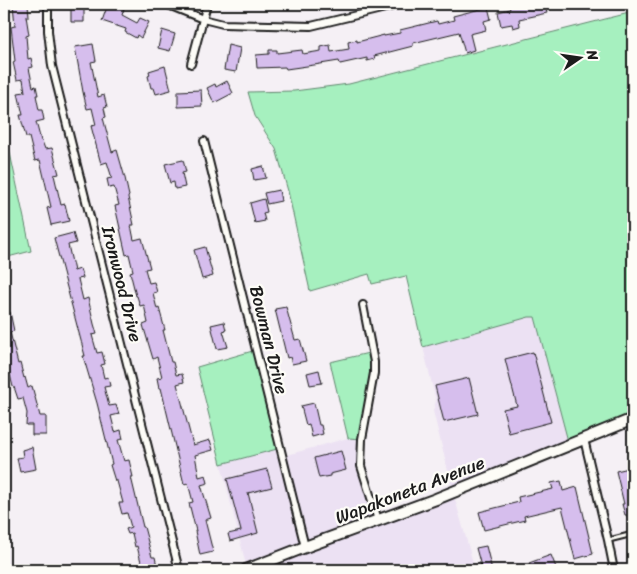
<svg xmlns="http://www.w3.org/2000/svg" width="637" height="574" font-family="Sriracha,sans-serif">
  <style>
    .built { fill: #ece1f3 }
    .green { fill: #a6f0bf; stroke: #61866e }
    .building { fill: #d6beed; stroke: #1c1c1c }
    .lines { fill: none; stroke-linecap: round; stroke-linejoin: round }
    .service-casing { stroke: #1c1c1c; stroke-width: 7 }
    .minor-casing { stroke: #1c1c1c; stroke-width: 10 }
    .primary-casing { stroke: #1c1c1c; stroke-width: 14 }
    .service { stroke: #fdfcf7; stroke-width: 3 }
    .minor { stroke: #fdfcf7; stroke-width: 6 }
    .primary { stroke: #fdfcf7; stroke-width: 10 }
    .labels { text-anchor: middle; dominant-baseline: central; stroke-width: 4.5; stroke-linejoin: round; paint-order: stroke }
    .street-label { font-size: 18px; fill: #1c1c1c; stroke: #fdfcf7 }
  </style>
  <rect width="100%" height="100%" fill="#f5f0f5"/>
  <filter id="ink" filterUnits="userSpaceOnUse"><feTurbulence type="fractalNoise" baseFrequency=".02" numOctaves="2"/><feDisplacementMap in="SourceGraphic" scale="10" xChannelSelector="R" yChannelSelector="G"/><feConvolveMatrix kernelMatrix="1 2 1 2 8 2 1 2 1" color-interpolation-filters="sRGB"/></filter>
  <g filter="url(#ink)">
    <path class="built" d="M 529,317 L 535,317 L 569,445 L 453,492 L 475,570 L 246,570 L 247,569 L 221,464 L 281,448 L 283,456 L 348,438 L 362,439 L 361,466 L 378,520 L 453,491 L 433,411 L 436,401 L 423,347 Z"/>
    <path class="green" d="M 633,12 L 633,419 L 569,445 L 535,317 L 529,317 L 423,347 L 406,276 L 372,284 L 369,274 L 310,291 L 288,191 L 276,149 L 255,116 L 248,92 L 294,91 L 349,84 Z
      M 4,125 L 31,251 L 4,258 Z
      M 256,350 L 281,448 L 221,464 L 197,367 Z
      M 373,352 L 374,362 L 362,439 L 348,438 L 330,362 Z"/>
    <path class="building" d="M 13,4 L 28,4 L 29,16 L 26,16 L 29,35 L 26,36 L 28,59 L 31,58 L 33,67 L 29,68 L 33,87 L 36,86 L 38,95 L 36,95 L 39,110 L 42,110 L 44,120 L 36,122 L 41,141 L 42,141 L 45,149 L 52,148 L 59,174 L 54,175 L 61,205 L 65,204 L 69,221 L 51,225 L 47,208 L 51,207 L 40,160 L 35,161 L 29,137 L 26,137 L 20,115 L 23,115 L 18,93 L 25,92 L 23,79 L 17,80 L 13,62 L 15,61 L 11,27 L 15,26 Z
      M 71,4 L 84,4 L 84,22 L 71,22 Z
      M 108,4 L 124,9 L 122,15 L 137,23 L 140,18 L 149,22 L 141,38 L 137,35 L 136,38 L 125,32 L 126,29 L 102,21 Z
      M 508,4 L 563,4 L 563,6 L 546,10 L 547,13 L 519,19 L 520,26 L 513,28 L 512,24 L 501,26 L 498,12 L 510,9 Z
      M 488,7 L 491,19 L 484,21 L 486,30 L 470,34 L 474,50 L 465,53 L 459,32 L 413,43 L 413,46 L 374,56 L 375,59 L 367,61 L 367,58 L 340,64 L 339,61 L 314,65 L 286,69 L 285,67 L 257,68 L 256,55 L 269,54 L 269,50 L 277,50 L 277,53 L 302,50 L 303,54 L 321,51 L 321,47 L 330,45 L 331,52 L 349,49 L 348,42 L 357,40 L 357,42 L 384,35 L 384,36 L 400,33 L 400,30 L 437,21 L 438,24 L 454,20 L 453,16 Z
      M 162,30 L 175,34 L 170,51 L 158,48 Z
      M 93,44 L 96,61 L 91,62 L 98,97 L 104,95 L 107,107 L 104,108 L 106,117 L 103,118 L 112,152 L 117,150 L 125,178 L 129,196 L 128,197 L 134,225 L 131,225 L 134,240 L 142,238 L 150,268 L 145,269 L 149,283 L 154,282 L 157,292 L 153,293 L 157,309 L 159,308 L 165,330 L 163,330 L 171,362 L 173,362 L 176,375 L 182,374 L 184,382 L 177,384 L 193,445 L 210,440 L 213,450 L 195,455 L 199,477 L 206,475 L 208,483 L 201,485 L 211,518 L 205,520 L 213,552 L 200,555 L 195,531 L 196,531 L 189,503 L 193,502 L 188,483 L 184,484 L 161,388 L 159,388 L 157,378 L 162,377 L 157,357 L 153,359 L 143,325 L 148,323 L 144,305 L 140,306 L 137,296 L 136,296 L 130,272 L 133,271 L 129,254 L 126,255 L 115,206 L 119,205 L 114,187 L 109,188 L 107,179 L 112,178 L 107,162 L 101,164 L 91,126 L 96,125 L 92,108 L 87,109 L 83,92 L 75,47 Z
      M 228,45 L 240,48 L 236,72 L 224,70 Z
      M 165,66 L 171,90 L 156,94 L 154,88 L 151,88 L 148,76 L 150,75 L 149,71 Z
      M 227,81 L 233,93 L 214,103 L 207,88 L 215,84 L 216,87 Z
      M 201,90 L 202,106 L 178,107 L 178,91 Z
      M 183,160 L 186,172 L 182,173 L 185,187 L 175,189 L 174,182 L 170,183 L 165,164 Z
      M 263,166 L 266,178 L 254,180 L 252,169 Z
      M 279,190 L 281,201 L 267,204 L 264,193 Z
      M 264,199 L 267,212 L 263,213 L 265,221 L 255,223 L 250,203 Z
      M 73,233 L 76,243 L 68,245 L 74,271 L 80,269 L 83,278 L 78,279 L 83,300 L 88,298 L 94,324 L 97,334 L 92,335 L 97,353 L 102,352 L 105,364 L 101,365 L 104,378 L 108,377 L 110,386 L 104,387 L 109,406 L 116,405 L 119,414 L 111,416 L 115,432 L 121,430 L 123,439 L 118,440 L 124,461 L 129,460 L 133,477 L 131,477 L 143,527 L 144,527 L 152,557 L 155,557 L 157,566 L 154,567 L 155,570 L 143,570 L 137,546 L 135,547 L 132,533 L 128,534 L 126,529 L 131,527 L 127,513 L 122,514 L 119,503 L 123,503 L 117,481 L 115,481 L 110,465 L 112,464 L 97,403 L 83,356 L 85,356 L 54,238 Z
      M 205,247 L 213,276 L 202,279 L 194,250 Z
      M 286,307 L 295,340 L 300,339 L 306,361 L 292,364 L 290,357 L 287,358 L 275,309 Z
      M 10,312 L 14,331 L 10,332 L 18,364 L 20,363 L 24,378 L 25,377 L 28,388 L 32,386 L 40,416 L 46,416 L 46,435 L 32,435 L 32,425 L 26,425 L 27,413 L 23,398 L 18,399 L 14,387 L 13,387 L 10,375 L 4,377 L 4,314 Z
      M 224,322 L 226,330 L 223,331 L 228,347 L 217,349 L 211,325 Z
      M 533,352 L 551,422 L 509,433 L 503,409 L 517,406 L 505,359 Z
      M 319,370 L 322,383 L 310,385 L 307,373 Z
      M 469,378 L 478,414 L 444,422 L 435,386 Z
      M 314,403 L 319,425 L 321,425 L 323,434 L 312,437 L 309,424 L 306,425 L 301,406 Z
      M 32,447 L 36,469 L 20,472 L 17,458 L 23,457 L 22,450 Z
      M 341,451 L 346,470 L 330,474 L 330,476 L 319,478 L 314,458 Z
      M 629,468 L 633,485 L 633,530 L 631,530 L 627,515 L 625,515 L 622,504 L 624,504 L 616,471 Z
      M 267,469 L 272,487 L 248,493 L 258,533 L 230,541 L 228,534 L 241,531 L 227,479 Z
      M 561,481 L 563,491 L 577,487 L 593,554 L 575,559 L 562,507 L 524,516 L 525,520 L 484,530 L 479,512 L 519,502 L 518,497 L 553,489 L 551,483 Z
      M 486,546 L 492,570 L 482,570 L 476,548 Z
      M 551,555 L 557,570 L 532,570 L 529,563 Z"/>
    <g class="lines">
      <g class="service-casing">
        <path id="service" d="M 609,540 L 633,534"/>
      </g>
      <g class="minor-casing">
        <path id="minor" d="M 48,4 L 48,31 L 52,66 L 179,570
          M 166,4 L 203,19 L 223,24 L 311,26 L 402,4
          M 191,64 L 207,4
          M 204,141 L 305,547
          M 363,305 L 374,362 L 374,373 L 362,439 L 361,466 L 378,520
          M 584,439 L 608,540 L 614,570"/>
      </g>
      <g class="primary-casing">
        <path id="primary" d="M 246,570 L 305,547 L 436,499 L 633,419"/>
      </g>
      <use href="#service" class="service"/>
      <use href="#minor" class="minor"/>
      <use href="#primary" class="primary"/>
    </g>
  </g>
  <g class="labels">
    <g class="street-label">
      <text transform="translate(122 284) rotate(76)">Ironwood Drive</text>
      <text transform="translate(269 340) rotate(76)">Bowman Drive</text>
      <text transform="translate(410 490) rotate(-21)">Wapakoneta Avenue</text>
    </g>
  </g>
  <rect width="637" height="574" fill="none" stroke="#fdfcf7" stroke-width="20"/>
  <rect x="10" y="10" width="617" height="554" fill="none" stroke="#1c1c1c" stroke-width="2" filter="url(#ink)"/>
  <g transform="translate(580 58) rotate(77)" stroke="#fdfcf7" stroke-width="4" paint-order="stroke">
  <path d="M0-4L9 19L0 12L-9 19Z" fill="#1c1c1c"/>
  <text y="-8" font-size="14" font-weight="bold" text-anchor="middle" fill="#1c1c1c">N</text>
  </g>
</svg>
